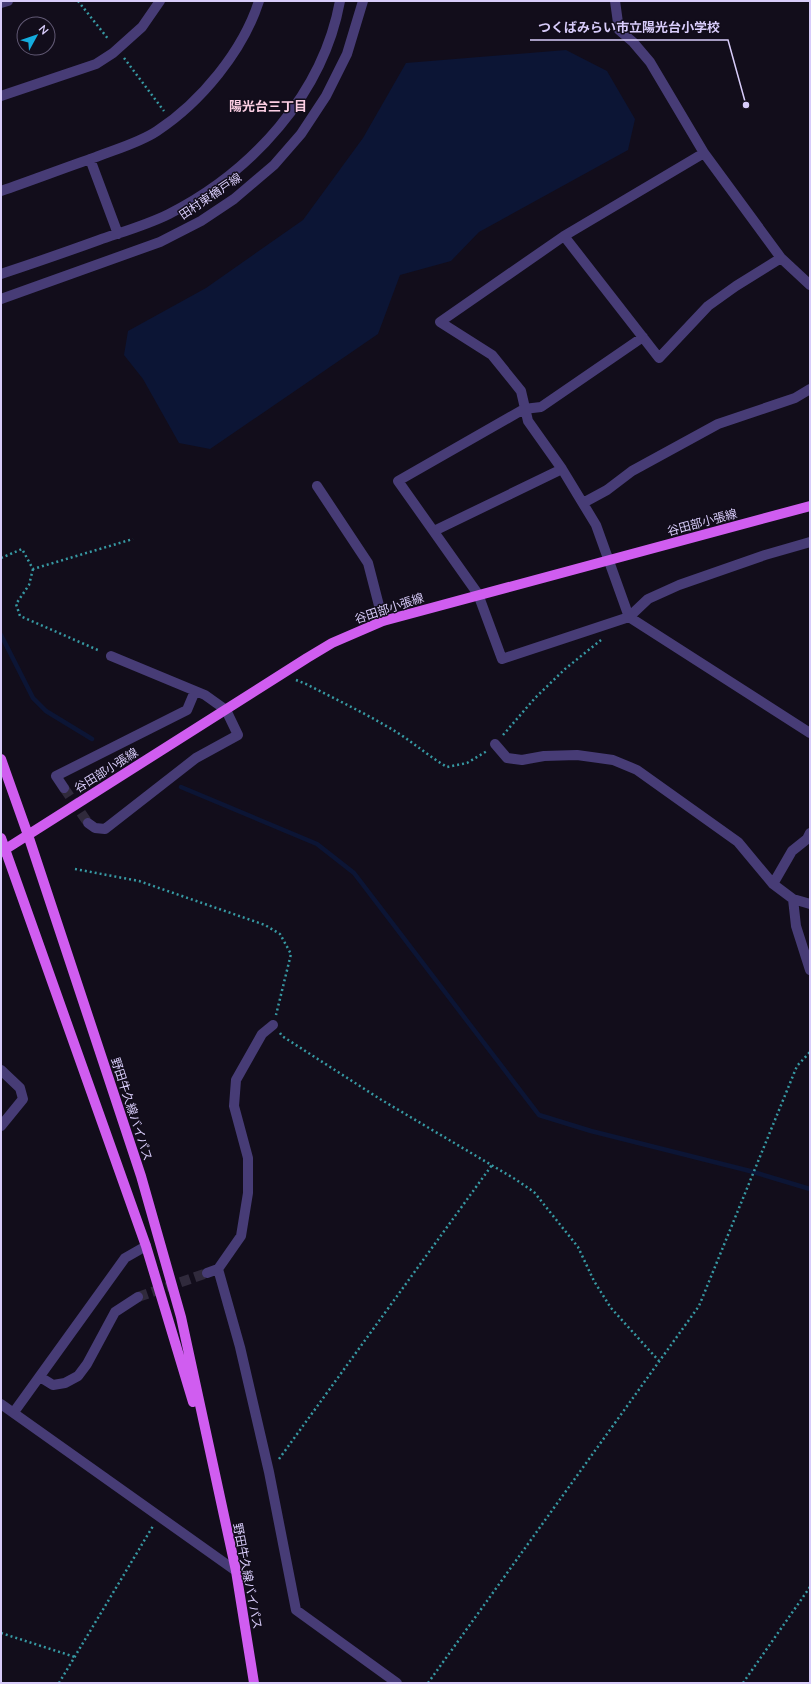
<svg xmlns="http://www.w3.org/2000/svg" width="811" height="1684" font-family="Mulish,'Noto Sans JP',sans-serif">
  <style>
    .water { fill: #0c1535 }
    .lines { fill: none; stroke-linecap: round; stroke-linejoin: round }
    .stream { stroke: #0c1535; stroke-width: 4.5 }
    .minor-tunnel { stroke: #302a3c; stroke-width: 10; stroke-dasharray: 10 5; stroke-linecap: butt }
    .path { stroke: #3799a3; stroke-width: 2.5; stroke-dasharray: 2 3; stroke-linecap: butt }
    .minor { stroke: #473c76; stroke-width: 10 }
    .major { stroke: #d05df0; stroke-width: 10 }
    .labels { text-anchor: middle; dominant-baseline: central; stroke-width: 3; stroke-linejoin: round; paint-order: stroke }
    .street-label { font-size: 12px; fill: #d8ccfa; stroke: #120d1b }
    .neighbourhood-label { font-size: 13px; font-weight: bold; fill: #fbcee3; stroke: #120d1b }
    .leader { fill: none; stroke: #d8ccfa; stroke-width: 1.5 }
    .callout-dot { fill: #d8ccfa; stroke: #120d1b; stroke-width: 1.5 }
    .callout-label { font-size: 13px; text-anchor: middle; font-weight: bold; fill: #d8ccfa; stroke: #120d1b; stroke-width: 3; stroke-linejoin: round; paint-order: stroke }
  </style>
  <rect width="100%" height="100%" fill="#120d1b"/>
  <path class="water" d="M 566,50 L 607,71 L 635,119 L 628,150 L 479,232 L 451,261 L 400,275 L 378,334 L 210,449 L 179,443 L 143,379 L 124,355 L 128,331 L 206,288 L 303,220 L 363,138 L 406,63 Z"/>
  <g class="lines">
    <path class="stream" d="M 1,635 L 33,698 L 46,711 L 92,739
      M 181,787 L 317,844 L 354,873 L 539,1115 L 591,1131 L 750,1171 L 810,1189"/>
    <path class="minor-tunnel" d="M 64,788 L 88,823
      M 138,1297 L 207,1273"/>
    <path class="path" d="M 78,1 L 109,40
      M 124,58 L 164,111
      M 1,558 L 22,549 L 33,569 L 133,539
      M 33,569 L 29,585 L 16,604 L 20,616 L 100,651
      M 296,680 L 306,684 C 337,700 369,715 398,733 C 415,744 430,757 447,767 L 467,763 L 487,751
      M 503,735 L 535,698 L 565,669 L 601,640
      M 75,869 L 139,881 L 265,925 L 280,934 L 291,954 L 276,1015
      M 280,1033 L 282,1036 L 380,1099 L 515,1179 L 534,1192 L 578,1247 L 594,1281 L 611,1308 L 659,1361
      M 279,1459 L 492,1165
      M 1,1633 L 75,1657
      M 59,1683 L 153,1526
      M 428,1683 L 699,1306 L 797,1066 L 810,1052
      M 743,1683 L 810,1587"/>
    <path class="minor" d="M 615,1 L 619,30 L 633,42 L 650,62 L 704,153 L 781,258 L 810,285
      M 1,3 L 8,1
      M 1,96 L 96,64 L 113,53 L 142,27 L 160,1
      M 90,159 L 118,234
      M 1,191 C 33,180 64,168 96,157 C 116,149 139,143 157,131 C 201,102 243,51 259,1
      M 564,236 L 659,358 L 708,306 L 736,286 L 781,258
      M 1,274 C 34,263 66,252 99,240 C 122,232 147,225 169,214 C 252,172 323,94 340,1
      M 1,299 L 160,242 L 201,221 L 234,199 L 274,165 L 301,134 L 326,96 L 347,54 L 363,1
      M 643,337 L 541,407 L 524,409 L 398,481 L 478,594 L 502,659 L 629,617 L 596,525 L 562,469 L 528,421 L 521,391 L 492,355 L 440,322 L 564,236 L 704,153
      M 317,486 L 368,563 L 383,621
      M 583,503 L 607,490 L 632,471 L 718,424 L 795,398 L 810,389
      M 434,531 L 562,469
      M 810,542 L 765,555 L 679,585 L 648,599 L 629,617 L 810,733
      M 495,744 L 507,758 L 522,760 L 544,756 L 577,755 L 613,760 L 637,770 L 738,842 L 773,884 L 793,899 L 796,926 L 810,970
      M 64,788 L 56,776 L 187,710 L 195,691
      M 88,823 L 95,828 L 105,829 L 196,758 L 238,735 L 226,710 L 205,695 L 111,656
      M 773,884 L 792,851 L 807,839 L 810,833
      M 793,899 L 810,904
      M 273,1025 L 262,1034 L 236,1080 L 234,1106 L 248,1158 L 248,1193 L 241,1236 L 218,1269 L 240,1347 L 269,1472 L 296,1610 L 397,1683
      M 1,1070 L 20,1088 L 23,1099 L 1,1126
      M 207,1273 L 218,1269
      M 40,1377 L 53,1385 L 65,1383 L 78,1376 L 87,1364 L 115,1312 L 138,1297
      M 1,1404 L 236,1571
      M 14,1412 L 125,1258 L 146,1246"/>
    <path class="major" d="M 1,759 L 28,835 L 141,1176 L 181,1317 L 236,1571 L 254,1683
      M 1,838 L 146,1246 L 193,1402
      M 1,852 L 307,658 L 332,643 L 383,621 L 810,506"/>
  </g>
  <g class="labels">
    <g class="street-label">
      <text transform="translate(210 196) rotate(-34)">田村東楢戸線</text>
      <text transform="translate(702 522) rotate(-15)">谷田部小張線</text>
      <text transform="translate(389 608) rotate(-18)">谷田部小張線</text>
      <text transform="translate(106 770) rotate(-32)">谷田部小張線</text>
      <text transform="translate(132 1109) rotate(72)">野田牛久線バイパス</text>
      <text transform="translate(248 1576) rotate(79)">野田牛久線バイパス</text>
    </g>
    <g class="neighbourhood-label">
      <text x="268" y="106">陽光台三丁目</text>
    </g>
  </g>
  <path class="leader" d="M746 105L728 40H530"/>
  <circle class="callout-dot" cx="746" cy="105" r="4"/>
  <g class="callout-label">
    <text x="629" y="32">つくばみらい市立陽光台小学校</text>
  </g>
  <rect width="811" height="1684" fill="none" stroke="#d8ccfa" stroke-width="4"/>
  <g transform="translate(36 36) rotate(50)"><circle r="19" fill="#120d1b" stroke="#615974"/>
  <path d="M0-3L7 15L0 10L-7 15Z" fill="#14acde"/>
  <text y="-6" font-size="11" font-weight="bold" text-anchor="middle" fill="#d8ccfa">N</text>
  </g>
</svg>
